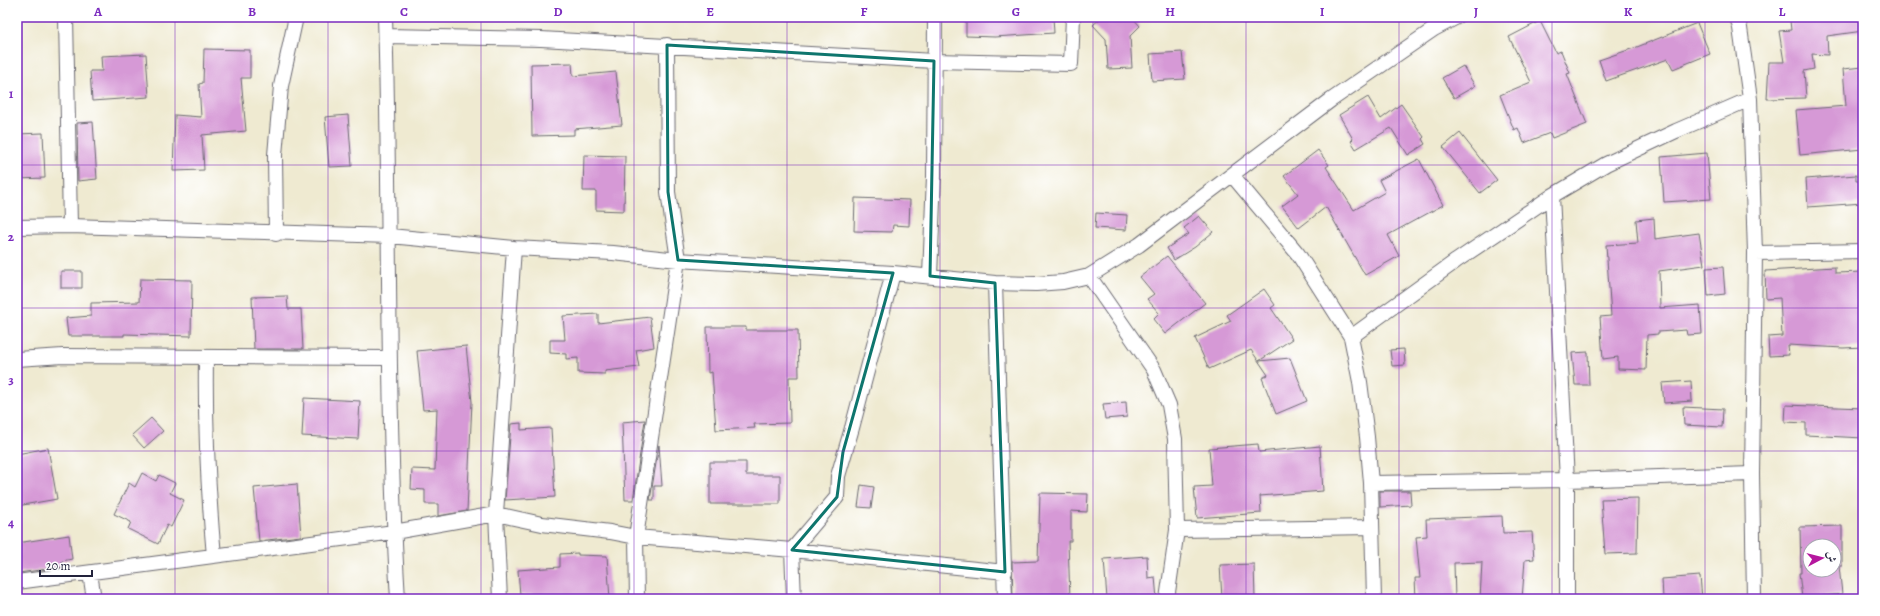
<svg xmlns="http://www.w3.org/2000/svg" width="1880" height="616" font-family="Alegreya,Amiri,serif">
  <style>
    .building { fill: #d699d6; fill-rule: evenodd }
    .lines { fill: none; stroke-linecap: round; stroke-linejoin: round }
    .street-casing { stroke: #6a6870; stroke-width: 16 }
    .street { stroke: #fff; stroke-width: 14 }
    .marked { fill: none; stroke: #0f766e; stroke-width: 3; stroke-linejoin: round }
    .grid { fill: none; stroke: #7b2cbf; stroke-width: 1; stroke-opacity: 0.55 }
    .neatline { fill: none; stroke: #7b2cbf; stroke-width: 1.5 }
    .grid-label { font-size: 13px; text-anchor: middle; font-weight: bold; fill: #7b2cbf }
  </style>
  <rect width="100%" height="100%" fill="#fff"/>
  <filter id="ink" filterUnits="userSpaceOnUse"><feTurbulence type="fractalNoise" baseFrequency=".025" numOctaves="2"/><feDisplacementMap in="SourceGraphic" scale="8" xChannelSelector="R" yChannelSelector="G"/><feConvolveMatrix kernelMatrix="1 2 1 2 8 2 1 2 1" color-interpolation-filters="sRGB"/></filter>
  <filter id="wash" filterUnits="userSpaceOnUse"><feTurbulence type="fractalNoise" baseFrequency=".012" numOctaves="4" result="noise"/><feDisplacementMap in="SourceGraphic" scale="16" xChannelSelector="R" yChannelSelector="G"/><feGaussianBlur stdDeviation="0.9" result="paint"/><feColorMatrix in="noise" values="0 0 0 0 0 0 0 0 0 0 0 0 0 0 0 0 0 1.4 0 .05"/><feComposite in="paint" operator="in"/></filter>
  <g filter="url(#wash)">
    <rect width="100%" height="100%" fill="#efead1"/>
    <g id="blocks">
      <path class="building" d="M 966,17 L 996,17 L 995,21 L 1053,17 L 1054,33 L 995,37 L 966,36 Z
        M 1102,17 L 1132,17 L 1140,26 L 1130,36 L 1132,68 L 1108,69 L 1106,39 L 1093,25 Z
        M 1822,17 L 1863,17 L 1863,31 L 1827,36 L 1828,55 L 1812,54 L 1814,69 L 1804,71 L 1806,98 L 1767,99 L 1769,62 L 1784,62 L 1779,31 L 1791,30 L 1790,21 Z
        M 1540,21 L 1556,53 L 1561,51 L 1570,73 L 1567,74 L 1587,124 L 1552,138 L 1550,133 L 1524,143 L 1518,128 L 1514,130 L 1500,95 L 1531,82 L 1509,37 Z
        M 1697,23 L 1710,54 L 1673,69 L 1668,59 L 1606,81 L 1599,60 L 1637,47 Z
        M 204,49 L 250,50 L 250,78 L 241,78 L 246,131 L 202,135 L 204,170 L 173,171 L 175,115 L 201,117 L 199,84 L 203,83 Z
        M 1182,52 L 1185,79 L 1152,81 L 1150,54 Z
        M 146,54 L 149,97 L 92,101 L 90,71 L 102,71 L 101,56 Z
        M 572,63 L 573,76 L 616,72 L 622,125 L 574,129 L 574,135 L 532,136 L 531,64 Z
        M 1463,66 L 1475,86 L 1454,98 L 1442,78 Z
        M 1863,67 L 1863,149 L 1800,155 L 1796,110 L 1846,106 L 1843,69 Z
        M 1368,97 L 1381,119 L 1401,104 L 1424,137 L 1422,139 L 1425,144 L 1408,155 L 1391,128 L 1356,149 L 1351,141 L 1353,139 L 1339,115 Z
        M 348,115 L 352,166 L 329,167 L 325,117 Z
        M 93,122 L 97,179 L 78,181 L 77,123 Z
        M 43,133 L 45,178 L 17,179 L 17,134 Z
        M 1460,133 L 1497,180 L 1480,193 L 1443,147 Z
        M 1318,150 L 1329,165 L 1326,167 L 1354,210 L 1385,192 L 1379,180 L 1419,159 L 1443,205 L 1388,235 L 1399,256 L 1365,275 L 1326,207 L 1299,228 L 1282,206 L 1298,194 L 1284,176 Z
        M 1707,153 L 1711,199 L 1664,202 L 1661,157 Z
        M 584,155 L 625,156 L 624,211 L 596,210 L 596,191 L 583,191 Z
        M 1856,175 L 1856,181 L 1863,181 L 1863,203 L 1808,207 L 1806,179 Z
        M 855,198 L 910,200 L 909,226 L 893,225 L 892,232 L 854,231 Z
        M 1096,213 L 1127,215 L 1126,230 L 1095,228 Z
        M 1199,216 L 1213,232 L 1195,247 L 1174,260 L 1167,248 L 1189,234 L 1184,228 Z
        M 1654,218 L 1655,239 L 1699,233 L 1704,265 L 1659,271 L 1660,308 L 1700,305 L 1702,334 L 1687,335 L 1686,330 L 1658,332 L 1658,334 L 1647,335 L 1646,370 L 1618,369 L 1618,357 L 1603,359 L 1600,317 L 1611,316 L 1606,245 L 1638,243 L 1636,220 Z
        M 1167,256 L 1205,303 L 1165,334 L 1153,319 L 1159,313 L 1147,299 L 1154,294 L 1140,277 Z
        M 1723,267 L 1725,294 L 1708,296 L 1706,268 Z
        M 1835,267 L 1835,273 L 1863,272 L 1863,347 L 1843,348 L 1788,345 L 1789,355 L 1769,356 L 1768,337 L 1782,336 L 1780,298 L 1766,299 L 1765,271 Z
        M 61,271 L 82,271 L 82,288 L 61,288 Z
        M 140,279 L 192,280 L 191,336 L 124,334 L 124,336 L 68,336 L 66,318 L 91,316 L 91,303 L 139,302 Z
        M 1264,289 L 1275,305 L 1271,308 L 1292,339 L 1259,361 L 1290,358 L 1307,401 L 1276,414 L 1262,378 L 1268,375 L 1251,350 L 1209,369 L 1195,338 L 1231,321 L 1227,315 Z
        M 287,296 L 288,309 L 301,309 L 303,349 L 254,349 L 252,297 Z
        M 598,314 L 598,323 L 650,317 L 654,347 L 636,350 L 639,367 L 605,371 L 605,374 L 578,373 L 578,358 L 566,359 L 566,354 L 550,353 L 550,340 L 565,340 L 563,316 Z
        M 707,327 L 746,327 L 746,330 L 798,330 L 799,377 L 789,377 L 790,423 L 754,424 L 755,428 L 716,430 L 712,372 L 708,373 Z
        M 466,346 L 472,402 L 467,511 L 438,516 L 438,504 L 425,504 L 425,490 L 411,489 L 412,469 L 435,470 L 437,409 L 423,410 L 417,351 Z
        M 1404,349 L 1405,365 L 1392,366 L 1390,350 Z
        M 1588,352 L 1589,385 L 1575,385 L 1572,353 Z
        M 1691,381 L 1692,401 L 1664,403 L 1662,383 Z
        M 304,398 L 360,401 L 358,439 L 302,436 Z
        M 1126,402 L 1127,417 L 1105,419 L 1103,404 Z
        M 1786,405 L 1863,408 L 1863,438 L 1806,435 L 1806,423 L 1785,422 Z
        M 1683,407 L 1723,409 L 1722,427 L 1684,425 Z
        M 151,418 L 163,431 L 144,448 L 132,435 Z
        M 645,420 L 633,500 L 625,500 L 622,422 Z
        M 521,423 L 521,430 L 551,428 L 555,497 L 505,500 L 511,424 Z
        M 1258,444 L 1259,452 L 1320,446 L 1323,491 L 1260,496 L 1261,513 L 1197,518 L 1194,487 L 1212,486 L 1209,448 Z
        M 659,445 L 662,486 L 654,486 L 654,500 L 650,500 Z
        M 48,448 L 57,499 L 17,506 L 17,454 Z
        M 710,462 L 746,462 L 746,475 L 780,475 L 780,504 L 710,504 Z
        M 142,473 L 156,481 L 159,475 L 175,483 L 170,493 L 184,500 L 171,527 L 167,525 L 158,544 L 128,529 L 131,522 L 114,514 L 129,483 L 135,487 Z
        M 297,484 L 301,536 L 259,541 L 254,488 Z
        M 861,485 L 874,487 L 871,508 L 858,507 Z
        M 1380,491 L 1410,491 L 1411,505 L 1380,507 Z
        M 1040,493 L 1088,494 L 1087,512 L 1071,511 L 1071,541 L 1068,541 L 1070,599 L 1013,599 L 1012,562 L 1038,561 Z
        M 1638,498 L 1637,553 L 1605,554 L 1601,499 Z
        M 1502,516 L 1503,533 L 1532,532 L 1534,559 L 1525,560 L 1522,599 L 1480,599 L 1482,562 L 1454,563 L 1455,599 L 1416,599 L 1415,578 L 1420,578 L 1416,537 L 1427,536 L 1426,519 Z
        M 1842,526 L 1842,566 L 1839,566 L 1842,594 L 1802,598 L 1799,573 L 1801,573 L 1800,527 ZM 1810,546 L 1834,546 L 1834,570 L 1810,570 Z
        M 69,535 L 72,559 L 62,561 L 63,567 L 18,573 L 17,543 Z
        M 578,553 L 578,555 L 607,556 L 610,599 L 540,599 L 540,594 L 520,595 L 518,570 L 560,567 L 560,554 Z
        M 1147,556 L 1148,578 L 1155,577 L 1157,599 L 1107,599 L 1104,559 Z
        M 1254,564 L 1255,599 L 1222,599 L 1220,565 Z
        M 1700,576 L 1702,599 L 1663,599 L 1662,579 Z"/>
    </g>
  </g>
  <g filter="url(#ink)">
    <use href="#blocks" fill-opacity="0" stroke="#6a6870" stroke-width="1"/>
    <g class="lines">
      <g class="street-casing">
        <path id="street" d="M 66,17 L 70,226
          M 385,17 C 391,211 386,405 398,599
          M 1737,17 L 1740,28 L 1750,99 L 1755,253 L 1752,474 L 1754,599
          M 386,36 L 541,39 L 934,61 L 1071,64 L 1073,17
          M 1232,175 L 1298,254 L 1351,337 L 1360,382 L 1367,437 L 1371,483 L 1374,599
          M 1552,196 L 1567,480 L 1567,599
          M 17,227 L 70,226 L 390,236 L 514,248 L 613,253 L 678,260 L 893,273 L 995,283 L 1036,284 L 1063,282 L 1089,276 L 1139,245 L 1331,100 L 1434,29 L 1457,17
          M 276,234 L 275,155 L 281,86 L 296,17
          M 1755,253 L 1863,251
          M 930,276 L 934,176 L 935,17
          M 1089,276 L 1154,370 L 1169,405 L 1175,439 L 1177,530 L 1167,599
          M 995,283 L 1005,599
          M 1351,337 L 1456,261 L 1552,196 L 1606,164 L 1676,131 L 1750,99
          M 206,357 C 205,424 208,490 214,556
          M 17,359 L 63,356 L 390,358
          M 1371,483 L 1567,480 L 1752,474
          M 1177,530 L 1372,527
          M 90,573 L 94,599
          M 17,582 L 394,532 L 496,514 L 542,524 L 610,532 L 636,537 L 792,550 L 1005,572
          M 500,599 L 496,514 L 514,248
          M 637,599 L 636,537 L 678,260 L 668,192 L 667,45
          M 794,599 L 792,550 L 837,497 L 838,476 L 852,428 L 893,273"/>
      </g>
      <use href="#street" class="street"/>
    </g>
  </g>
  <path class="marked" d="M 667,45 L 934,61 L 930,276 L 995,283 L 1005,572 L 792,550 L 837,497 L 843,452 L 893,273 L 678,260 L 668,192 Z"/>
  <path class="grid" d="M 175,17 L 175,599M 328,17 L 328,599M 481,17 L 481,599M 634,17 L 634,599M 787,17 L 787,599M 940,17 L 940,599M 1093,17 L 1093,599M 1246,17 L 1246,599M 1399,17 L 1399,599M 1552,17 L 1552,599M 1705,17 L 1705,599M 17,165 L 1863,165M 17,308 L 1863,308M 17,451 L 1863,451"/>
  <rect width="1880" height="616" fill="none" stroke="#fff" stroke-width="44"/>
  <g transform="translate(1822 558) rotate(83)"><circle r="19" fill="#ffffff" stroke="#a7a7b1"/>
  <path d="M0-3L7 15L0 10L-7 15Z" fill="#b5179e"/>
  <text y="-6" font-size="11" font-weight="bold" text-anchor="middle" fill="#22223b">ش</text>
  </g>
  <path d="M40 570v6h52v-6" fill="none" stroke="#22223b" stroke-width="2"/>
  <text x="46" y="570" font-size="12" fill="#22223b" stroke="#ffffff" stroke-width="3" paint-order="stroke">20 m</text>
  <rect x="22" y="22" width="1836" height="572" class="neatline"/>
  <g class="grid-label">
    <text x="98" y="16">A</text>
    <text x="252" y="16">B</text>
    <text x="404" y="16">C</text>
    <text x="558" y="16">D</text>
    <text x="710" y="16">E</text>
    <text x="864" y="16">F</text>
    <text x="1016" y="16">G</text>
    <text x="1170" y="16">H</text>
    <text x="1322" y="16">I</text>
    <text x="1476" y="16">J</text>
    <text x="1628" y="16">K</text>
    <text x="1782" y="16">L</text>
    <text x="11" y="98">1</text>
    <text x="11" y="241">2</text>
    <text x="11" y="384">3</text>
    <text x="11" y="527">4</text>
  </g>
</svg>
